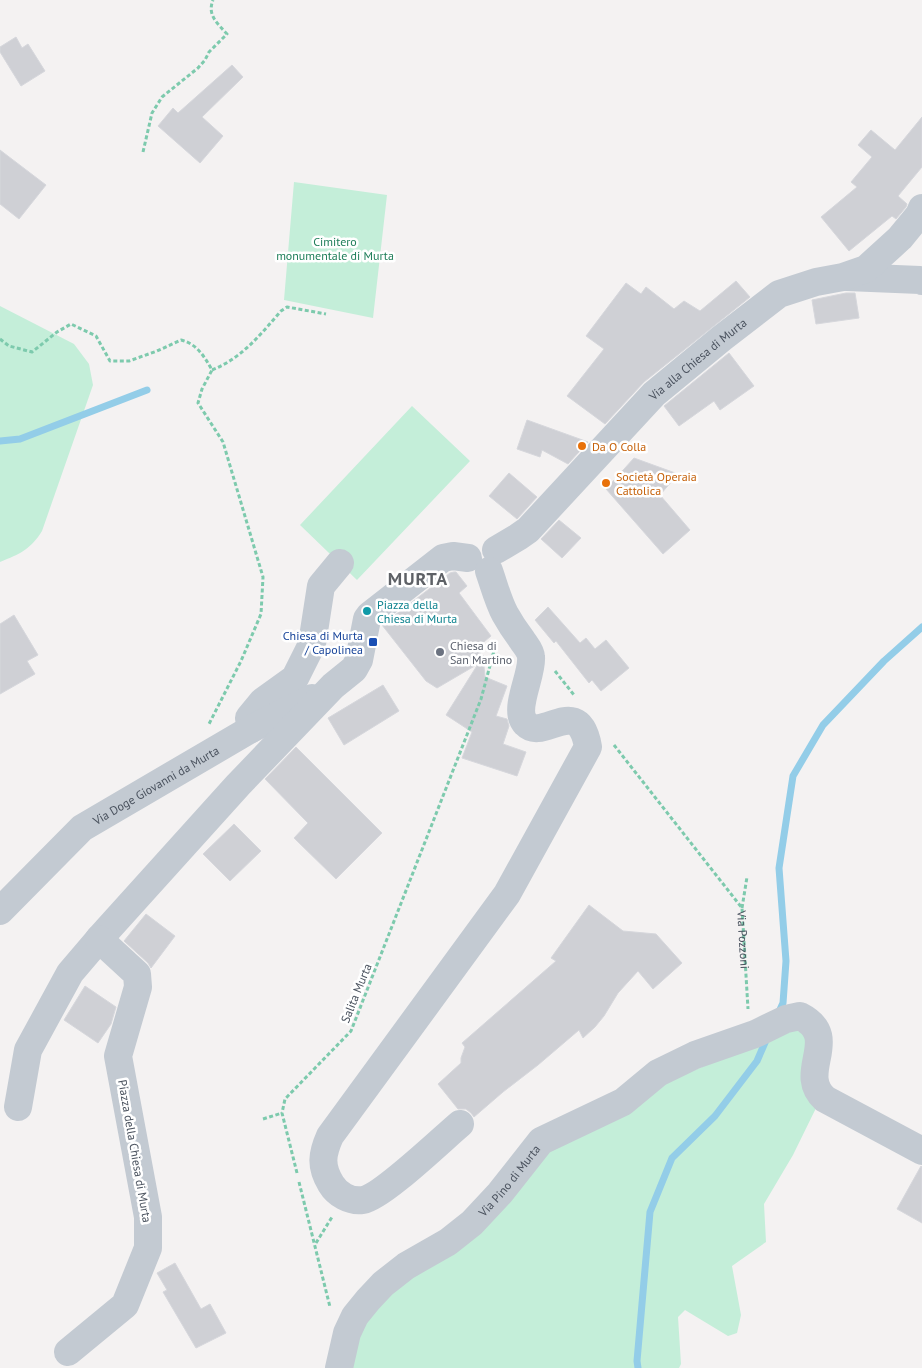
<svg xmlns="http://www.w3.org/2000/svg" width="922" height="1368" font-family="'PT Sans',sans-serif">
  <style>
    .green { fill: #c4eed9 }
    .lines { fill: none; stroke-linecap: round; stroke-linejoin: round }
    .stream { stroke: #93cde8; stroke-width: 7 }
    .building { fill: #cfd0d5; stroke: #d6d7dc }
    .path { stroke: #7dcaad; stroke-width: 3; stroke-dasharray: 4 2.5; stroke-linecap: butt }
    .minor { stroke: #c3cad2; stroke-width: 28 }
    .food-dot { fill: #e8710a; stroke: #fff; stroke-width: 2 }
    .culture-dot { fill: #0f9aa8; stroke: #fff; stroke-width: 2 }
    .transit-dot { fill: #1a4fb4; stroke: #fff; stroke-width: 2 }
    .worship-dot { fill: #6b7280; stroke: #fff; stroke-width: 2 }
    .labels { text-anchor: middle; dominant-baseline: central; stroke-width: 5; stroke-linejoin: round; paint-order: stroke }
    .park-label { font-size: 12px; fill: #1d7d58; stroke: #fff }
    .street-label { font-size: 12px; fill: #4a525e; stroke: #fff }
    .food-label { font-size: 12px; fill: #c56008; stroke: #fff; text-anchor: start }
    .culture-label { font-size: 12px; fill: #0d838f; stroke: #fff; text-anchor: start }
    .transit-label { font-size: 12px; fill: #164399; stroke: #fff; text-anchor: end }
    .worship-label { font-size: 12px; fill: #5b616d; stroke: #fff; text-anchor: start }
    .district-label { font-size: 18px; font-weight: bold; letter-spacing: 1px; fill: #5e6166; stroke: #fff }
  </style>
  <rect width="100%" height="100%" fill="#f4f2f2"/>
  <path class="green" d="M 294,182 L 387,195 L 373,318 L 284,300 Z
    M 0,306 L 74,344 L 89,364 L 93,385 L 42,531 C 31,549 20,554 0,562 Z
    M 412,406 L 470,461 L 357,580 L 300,525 Z
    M 788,1026 L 806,1035 L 818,1104 L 793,1155 L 764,1204 L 766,1242 L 732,1266 L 741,1315 L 737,1333 L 728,1336 L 685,1310 L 678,1317 L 681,1364 L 679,1368 L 346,1368 L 367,1313 L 552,1149 L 661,1084 L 702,1067 Z"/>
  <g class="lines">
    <path class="stream" d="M 0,441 L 20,439 L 147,390
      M 778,1014 L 783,1003 L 786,961 L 779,868 L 793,776 L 823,725 L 884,661 L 922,627
      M 638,1368 L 637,1361 L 650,1212 L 672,1158 L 715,1116 L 757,1061 L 767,1038"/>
  </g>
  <path class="building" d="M 16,37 L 22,48 L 28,44 L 45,71 L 21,86 L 0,52 L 0,47 Z
    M 232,65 L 243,77 L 202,117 L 223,136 L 200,163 L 158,126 L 173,108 L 178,113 Z
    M 922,117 L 922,167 L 898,196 L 907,204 L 906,207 L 896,219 L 892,216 L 849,251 L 821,217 L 857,187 L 851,182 L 872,157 L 858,145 L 871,130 L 895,150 Z
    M 0,150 L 46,185 L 19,219 L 0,204 Z
    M 736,281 L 750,297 L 644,382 L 605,424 L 567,396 L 604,349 L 586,336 L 626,283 L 641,294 L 646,287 L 674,309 L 684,301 L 700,311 Z
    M 846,293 L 855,293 L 859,318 L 816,324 L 812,300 Z
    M 729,353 L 754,386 L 720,410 L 714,401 L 679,426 L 664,406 Z
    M 527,420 L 588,442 L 568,464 L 542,450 L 540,457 L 517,449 Z
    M 634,458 L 678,474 L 660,495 L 690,530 L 663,554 L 606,489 Z
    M 509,473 L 537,497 L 517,519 L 489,496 Z
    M 559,520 L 581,538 L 562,558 L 541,539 Z
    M 454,572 L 456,572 L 467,586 L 459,593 L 491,636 L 478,647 L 482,658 L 483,655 L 485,677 L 507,686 L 496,716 L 507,719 L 509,726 L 503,744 L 526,752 L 517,776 L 462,758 L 472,732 L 446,715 L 478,664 L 437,688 L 426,681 L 382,625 L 450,573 Z
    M 548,607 L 580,643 L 586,638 L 595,649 L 606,640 L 629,668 L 601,691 L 592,680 L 589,683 L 556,641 L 554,643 L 535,620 Z
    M 14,615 L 38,655 L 27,661 L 35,674 L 0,694 L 0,624 Z
    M 383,685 L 399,711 L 344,745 L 328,718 Z
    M 296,747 L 382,833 L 336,879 L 294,838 L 308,823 L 265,779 Z
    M 234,824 L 261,851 L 230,881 L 203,854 Z
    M 589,905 L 623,931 L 656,934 L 682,963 L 653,989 L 638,971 L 618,993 L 604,1016 L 595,1027 L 583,1038 L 579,1030 L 538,1065 L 503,1092 L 474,1117 L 471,1113 L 466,1109 L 458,1109 L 438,1084 L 461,1063 L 461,1058 L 465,1047 L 462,1043 L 556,961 L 551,958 Z
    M 146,914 L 175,936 L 151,968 L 148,963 L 124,941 Z
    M 85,986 L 116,1007 L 111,1024 L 98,1043 L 64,1020 Z
    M 921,1166 L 922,1167 L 922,1223 L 897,1209 Z
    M 175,1263 L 201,1309 L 210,1304 L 226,1333 L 196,1348 L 163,1292 L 167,1290 L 157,1273 Z"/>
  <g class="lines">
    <g class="path">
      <path d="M 143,152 L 152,113 L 162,97 L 198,68 L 205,60 L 209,52 L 227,34 C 217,23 207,15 213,0"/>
      <path d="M 0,339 L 9,346 L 32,352 L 57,332 L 71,324 L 96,336 L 110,361 L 129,361 L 157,351 L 181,340 C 197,344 204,356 212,370 L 202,389 L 198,403 L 223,442 L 263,577 L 261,614 L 241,661 L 209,724"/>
      <path d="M 212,370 C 242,358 260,335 281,311 L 287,307 L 326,314"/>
      <path d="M 555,671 L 574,695"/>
      <path id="s1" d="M 614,745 L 742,908 L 748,1009"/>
      <path d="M 742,908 L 747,877"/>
      <path d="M 263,1119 L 282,1113"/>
      <path d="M 297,1173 L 282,1113 L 285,1099 L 351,1031 L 481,699 L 495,647"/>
      <path d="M 299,1182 L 330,1307"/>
      <path d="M 316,1243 L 332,1217"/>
    </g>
    <g class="minor">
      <path d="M 847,277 L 920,280 L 922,281"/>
      <path id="s2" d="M 496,550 L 518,537 L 528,530 L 654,394 L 722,338 L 779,294 L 816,282 L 843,277 L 866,269 L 900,238 L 919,215 L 922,208"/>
      <path d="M 251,729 L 249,718 L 263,701 L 295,678 L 312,644 L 321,586 L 340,563"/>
      <path id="s3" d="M 0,911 L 82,828 L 251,729 L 312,698"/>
      <path d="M 18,1107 L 28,1050 L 70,973 L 99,939 L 238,785 L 333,686 L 354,669 L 359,660 L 367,619 L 370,615 L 443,558 L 453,556 L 468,558"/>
      <path d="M 460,1124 C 442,1139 382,1197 363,1200 C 350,1202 337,1194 331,1184 C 320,1166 322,1154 330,1136 L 507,894 L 588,747 C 579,693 543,742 526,724 C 512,710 533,675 531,657 C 531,651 525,645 522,640 C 516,632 510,623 505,614 C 498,601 494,585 489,571"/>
      <path d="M 68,1352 L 125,1305 L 148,1248 L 148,1217 L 118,1056 L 138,987 L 137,974 L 99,939"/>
      <path id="s4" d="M 339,1368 L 347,1333 L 355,1316 L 368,1300 L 383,1284 L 406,1266 L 448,1242 L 472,1223 L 500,1193 L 541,1141 L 623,1102 L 658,1073 L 695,1055 L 755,1034 L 786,1019 L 800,1016 C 843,1038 795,1072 825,1099 L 922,1151"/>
    </g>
  </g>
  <g class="food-dot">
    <circle cx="582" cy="446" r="5"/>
    <circle cx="606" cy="483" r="5"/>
  </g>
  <circle class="culture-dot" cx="367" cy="611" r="5"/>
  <rect class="transit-dot" x="368" y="637" width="10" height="10" rx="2.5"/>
  <circle class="worship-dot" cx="440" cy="652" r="5"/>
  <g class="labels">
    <g class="park-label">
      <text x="335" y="241">Cimitero<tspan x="335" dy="14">monumentale di Murta</tspan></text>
    </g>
    <g class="street-label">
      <text stroke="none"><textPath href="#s2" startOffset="279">Via alla Chiesa di Murta</textPath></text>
      <text stroke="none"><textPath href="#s3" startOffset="202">Via Doge Giovanni da Murta</textPath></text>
      <text stroke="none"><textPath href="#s1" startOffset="239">Via Pozzoni</textPath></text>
      <text transform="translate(356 993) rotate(-68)">Salita Murta</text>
      <text transform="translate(135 1151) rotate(80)">Piazza della Chiesa di Murta</text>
      <text stroke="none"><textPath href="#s4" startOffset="262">Via Pino di Murta</textPath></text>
    </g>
    <g class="food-label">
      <text x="592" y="446">Da O Colla</text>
      <text x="616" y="476">Società Operaia<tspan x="616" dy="14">Cattolica</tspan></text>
    </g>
    <g class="culture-label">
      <text x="377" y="604">Piazza della<tspan x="377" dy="14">Chiesa di Murta</tspan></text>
    </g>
    <g class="transit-label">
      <text x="363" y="635">Chiesa di Murta<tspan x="363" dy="14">/ Capolinea</tspan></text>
    </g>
    <g class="worship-label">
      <text x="450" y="645">Chiesa di<tspan x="450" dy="14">San Martino</tspan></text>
    </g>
    <g class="district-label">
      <text x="418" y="578">MURTA</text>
    </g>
  </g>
</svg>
